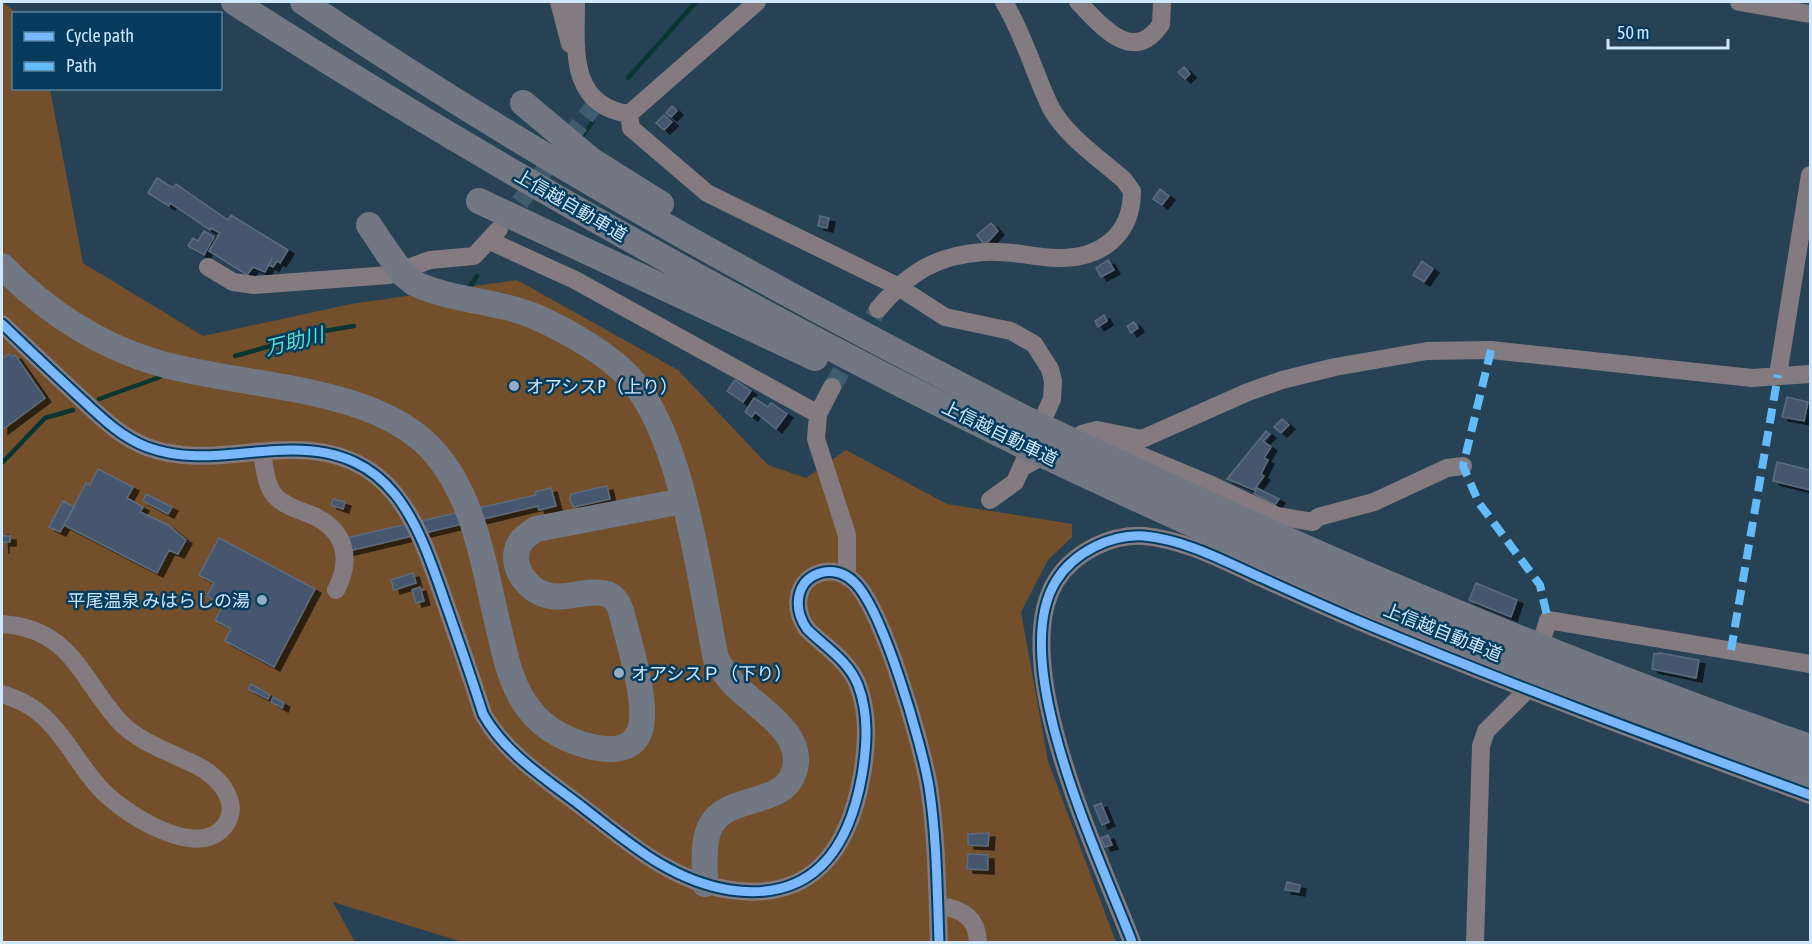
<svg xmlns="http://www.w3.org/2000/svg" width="1812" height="944" font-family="'Asap Condensed','Noto Sans JP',sans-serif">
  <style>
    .green { fill: #734f2b }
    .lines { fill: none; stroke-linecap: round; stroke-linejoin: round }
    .stream { stroke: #0a3632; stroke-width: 4.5 }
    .building { fill: #44576e; stroke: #5c6c7e; stroke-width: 1.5; filter: url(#shadow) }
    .minor-tunnel { stroke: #405b6e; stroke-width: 18; stroke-dasharray: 18 9; stroke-linecap: butt }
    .minor { stroke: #837b80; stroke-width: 18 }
    .highway { stroke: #727883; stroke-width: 26 }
    .highway-bridge { stroke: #727883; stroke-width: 26 }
    .quiet { stroke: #63bbfa; stroke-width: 8; stroke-dasharray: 15 8; stroke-linecap: butt }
    .cycleway-casing { stroke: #053c5d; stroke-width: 13 }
    .cycleway { stroke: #7ab7fb; stroke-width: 9 }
    .poi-dot { fill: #94adc2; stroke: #053c5d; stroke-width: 2 }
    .labels { text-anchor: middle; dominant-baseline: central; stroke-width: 5; stroke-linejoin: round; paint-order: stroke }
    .street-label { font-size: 18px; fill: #cee7fc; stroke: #053c5d }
    .poi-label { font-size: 18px; fill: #cee7fc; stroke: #053c5d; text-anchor: start }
    .water-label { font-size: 20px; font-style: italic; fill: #59e1ce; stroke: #053c5d }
  </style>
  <defs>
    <filter id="shadow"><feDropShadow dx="6" dy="4" stdDeviation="0" flood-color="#0009"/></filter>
  </defs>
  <rect width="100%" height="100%" fill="#274255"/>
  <path class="green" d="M 2,2 L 17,13 L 14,14 L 14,88 L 50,89 L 83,263 L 203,336 L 351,304 L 517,280 L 678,370 L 768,465 L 806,478 L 846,450 L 947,504 L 1072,524 L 1072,537 L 1048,560 L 1021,612 L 1048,761 L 1116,942 L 462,942 L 333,902 L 355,942 L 2,942 Z"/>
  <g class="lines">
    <path class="stream" d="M 628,78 L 696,2
      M 583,135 L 593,121
      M 469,288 L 477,276
      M 235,356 L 324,331 L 354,326
      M 99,399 L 160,377
      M 2,463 L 45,418 L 73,410"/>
  </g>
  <path class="building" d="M 1184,67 L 1190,74 L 1185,79 L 1178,72 Z
    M 672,106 L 677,111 L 671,117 L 666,113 Z
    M 664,115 L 672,122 L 664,130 L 656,123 Z
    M 157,178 L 173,188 L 176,184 L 228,220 L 231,215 L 288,250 L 280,263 L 277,261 L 273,267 L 269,265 L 272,258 L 265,272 L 253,267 L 247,275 L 209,251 L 220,233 L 211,228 L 210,230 L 170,203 L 169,206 L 148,193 Z
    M 1160,189 L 1169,196 L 1162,205 L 1153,199 Z
    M 820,216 L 829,218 L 827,228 L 818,226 Z
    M 991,223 L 998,231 L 985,245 L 977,235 Z
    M 204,231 L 214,237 L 204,255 L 188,246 L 193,238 L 198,241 Z
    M 1108,260 L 1114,270 L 1101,277 L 1096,268 Z
    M 1422,261 L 1433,269 L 1424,282 L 1413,275 Z
    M 1104,315 L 1107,321 L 1098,327 L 1095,321 Z
    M 1134,322 L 1138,328 L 1131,333 L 1127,326 Z
    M 9,354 L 11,357 L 15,355 L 45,398 L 2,430 L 2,359 Z
    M 735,380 L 751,391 L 743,402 L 727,391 Z
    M 1787,397 L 1808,402 L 1804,421 L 1782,417 Z
    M 754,398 L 768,407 L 771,403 L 787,414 L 776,429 L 755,412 L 752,417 L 745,412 Z
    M 1282,419 L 1289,425 L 1281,433 L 1274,427 Z
    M 1266,431 L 1270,434 L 1263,441 L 1271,447 L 1264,458 L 1268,460 L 1261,474 L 1264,476 L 1254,490 L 1227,479 Z
    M 1777,462 L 1810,470 L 1810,490 L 1773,481 Z
    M 98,469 L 133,487 L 127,498 L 143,507 L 140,512 L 168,525 L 186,540 L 178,554 L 169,550 L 157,573 L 64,525 L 86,483 L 90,485 Z
    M 607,486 L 610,499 L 574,507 L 570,500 L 571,494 Z
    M 551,488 L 556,506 L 539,510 L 538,506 L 340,553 L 337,540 L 536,495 L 535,492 Z
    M 1257,488 L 1279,499 L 1275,505 L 1254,494 Z
    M 146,494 L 172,507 L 168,514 L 143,501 Z
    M 333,499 L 345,502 L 343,509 L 331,505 Z
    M 63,501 L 74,507 L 60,532 L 49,527 Z
    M 2,530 L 3,536 L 10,536 L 10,542 L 3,542 L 3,550 Z
    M 219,538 L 315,589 L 274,667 L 225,641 L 231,629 L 215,620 L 223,605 L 207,596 L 214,583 L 199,575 Z
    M 413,573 L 416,583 L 394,590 L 391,580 Z
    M 1476,583 L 1517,600 L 1511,617 L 1469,600 Z
    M 420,587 L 424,601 L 416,603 L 412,590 Z
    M 1660,653 L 1699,660 L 1696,678 L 1652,669 L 1654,654 Z
    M 251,684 L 270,695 L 268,699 L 248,689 Z
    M 273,697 L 284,703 L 282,708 L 271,702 Z
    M 1101,803 L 1109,822 L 1102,825 L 1094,806 Z
    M 989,833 L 988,846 L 968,845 L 968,834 Z
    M 1108,835 L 1112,845 L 1105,847 L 1101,838 Z
    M 968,854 L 988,855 L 988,870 L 967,869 Z
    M 1287,882 L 1300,885 L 1299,892 L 1285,890 Z"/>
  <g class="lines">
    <path class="minor-tunnel" d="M 503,224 L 597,102
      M 832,387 L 878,309"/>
    <path class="minor" d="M 559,2 L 570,44
      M 576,2 C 576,48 568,105 629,114 L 757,2
      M 1078,2 C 1101,25 1133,66 1161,24 L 1162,2
      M 1739,2 L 1810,14
      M 629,114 L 631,128 L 707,193 L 897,286 L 945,317 L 1011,331 L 1034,344 L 1050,369 L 1053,381 L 1052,399 L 1015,482 L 990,500
      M 490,241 L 575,280 L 818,414
      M 208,267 L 233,282 L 254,285 L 389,275 L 430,260 L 474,256 L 499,229
      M 878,309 C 908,273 936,255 984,252 C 1008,250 1032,257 1057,258 C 1100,259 1132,236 1132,191 L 1124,180 C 1100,159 1066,136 1051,108 C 1034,73 1024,35 1004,2
      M 2,324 C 26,347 50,370 75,393 C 97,413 118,436 147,447 C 195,465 242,450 291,450 C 393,449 417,521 445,602 C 458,639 471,676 483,714 C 505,754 549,781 585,809 C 630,844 672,881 730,890 C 813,902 849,849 862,775 C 867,745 869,714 858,685 C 848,660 825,647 807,629 C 793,609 795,581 820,573 C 832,569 845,573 854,582 C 883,609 922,745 929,787 C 937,838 937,891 939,942
      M 1778,375 L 1810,175
      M 832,387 L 818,414 L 816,439 L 847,535 L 847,577
      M 1106,441 L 1207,483 L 1277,516 L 1313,522 L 1318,517 L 1374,502 L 1447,468 L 1463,466
      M 262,453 C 265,468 265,485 276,497 C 286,507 302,511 314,516 C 346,531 352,560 336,590
      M 1023,467 L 1082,434 L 1097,430 L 1142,439 L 1248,392 L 1282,380 L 1335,367 L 1427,351 L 1491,350 L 1752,378 L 1810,374
      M 2,624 C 71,629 79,676 119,721 C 138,742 172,753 198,766 C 220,777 245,807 221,830 C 192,858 119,811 98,786 C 80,766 67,740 48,721 C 35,707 20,700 2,694
      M 938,906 C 961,908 977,917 978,942
      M 1132,942 C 1101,860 1005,663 1056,581 C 1074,552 1111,534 1144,536 C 1186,540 1224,561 1262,578 C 1295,593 1328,608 1361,622 C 1509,684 1660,740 1810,795
      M 1475,942 L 1481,746 L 1486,731 L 1527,690 L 1548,620 L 1810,664"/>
    <path class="highway" d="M 234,2 C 487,164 750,311 1020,444
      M 303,2 C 535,159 781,294 1030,421
      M 523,103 L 591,160 L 661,204
      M 479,201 L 815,358
      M 369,225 L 387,252
      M 2,266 C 45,310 96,344 155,362 C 239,388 376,383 436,454 C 477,503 485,573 500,634 C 506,660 512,687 529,709 C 544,730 573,744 598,748 C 615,751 634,749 640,730 C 649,704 628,639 621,611 C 618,603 615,597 607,594 C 587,588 566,601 546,595 C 525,589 506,561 522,540 C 525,536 532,532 536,529 L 683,501
      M 414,283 C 454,302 497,300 536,317 C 566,330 614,357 634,383 C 684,444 700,581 716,659 C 721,667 726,676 732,682 C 754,707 807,732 794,772 C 783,807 728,794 711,825 C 702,842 705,866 705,884"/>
    <path class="highway-bridge" d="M 387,252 L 403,274 L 414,283
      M 1030,421 C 1284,542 1544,656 1810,747
      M 1020,444 C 1278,567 1541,679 1810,773"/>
    <path class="quiet" d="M 1491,350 L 1463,466 L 1479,503 L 1540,585 L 1548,620
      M 1731,650 L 1778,375"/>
    <g class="cycleway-casing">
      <path id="cycleway" d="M 2,324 C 26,347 50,370 75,393 C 97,413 118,436 147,447 C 195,465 242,450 291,450 C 393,449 417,521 445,602 C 458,639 471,676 483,714 C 505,754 549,781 585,809 C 630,844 672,881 730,890 C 813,902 849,849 862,775 C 867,745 869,714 858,685 C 848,660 825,647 807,629 C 793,609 795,581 820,573 C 832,569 845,573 854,582 C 883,609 922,745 929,787 C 937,838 937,891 939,942
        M 1132,942 C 1101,860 1005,663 1056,581 C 1074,552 1111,534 1144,536 C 1186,540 1224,561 1262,578 C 1295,593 1328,608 1361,622 C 1509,684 1660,740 1810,795"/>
    </g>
    <use href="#cycleway" class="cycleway"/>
  </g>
  <g class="poi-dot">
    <circle cx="514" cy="386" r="6"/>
    <circle cx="262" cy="600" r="6"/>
    <circle cx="619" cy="673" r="6"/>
  </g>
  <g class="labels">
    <g class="street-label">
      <text transform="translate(571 205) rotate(30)">上信越自動車道</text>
      <text transform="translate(1000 433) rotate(26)">上信越自動車道</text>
      <text transform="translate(1443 632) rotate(22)">上信越自動車道</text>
    </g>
    <g class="poi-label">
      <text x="526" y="386">オアシスP（上り）</text>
      <text x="250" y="600" text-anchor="end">平尾温泉 みはらしの湯</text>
      <text x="631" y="673">オアシスＰ（下り）</text>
    </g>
    <g class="water-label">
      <text transform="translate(294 341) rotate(-14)">万助川</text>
    </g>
  </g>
  <rect width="1812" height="944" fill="none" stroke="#cee7fc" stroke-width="6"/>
  <rect x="12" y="12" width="210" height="78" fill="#053c5d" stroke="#55809d" stroke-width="1.5"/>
  <rect x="24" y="32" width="30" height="9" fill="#7ab7fb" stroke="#55809d" stroke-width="1.5"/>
  <text x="66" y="42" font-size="18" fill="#cee7fc">Cycle path</text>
  <rect x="24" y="62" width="30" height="9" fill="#63bbfa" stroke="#55809d" stroke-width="1.5"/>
  <text x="66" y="72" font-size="18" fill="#cee7fc">Path</text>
  <path d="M1608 39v9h120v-9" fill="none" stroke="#cee7fc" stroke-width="3"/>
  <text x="1617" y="39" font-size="18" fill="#cee7fc" stroke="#053c5d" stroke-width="4.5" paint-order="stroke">50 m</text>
</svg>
